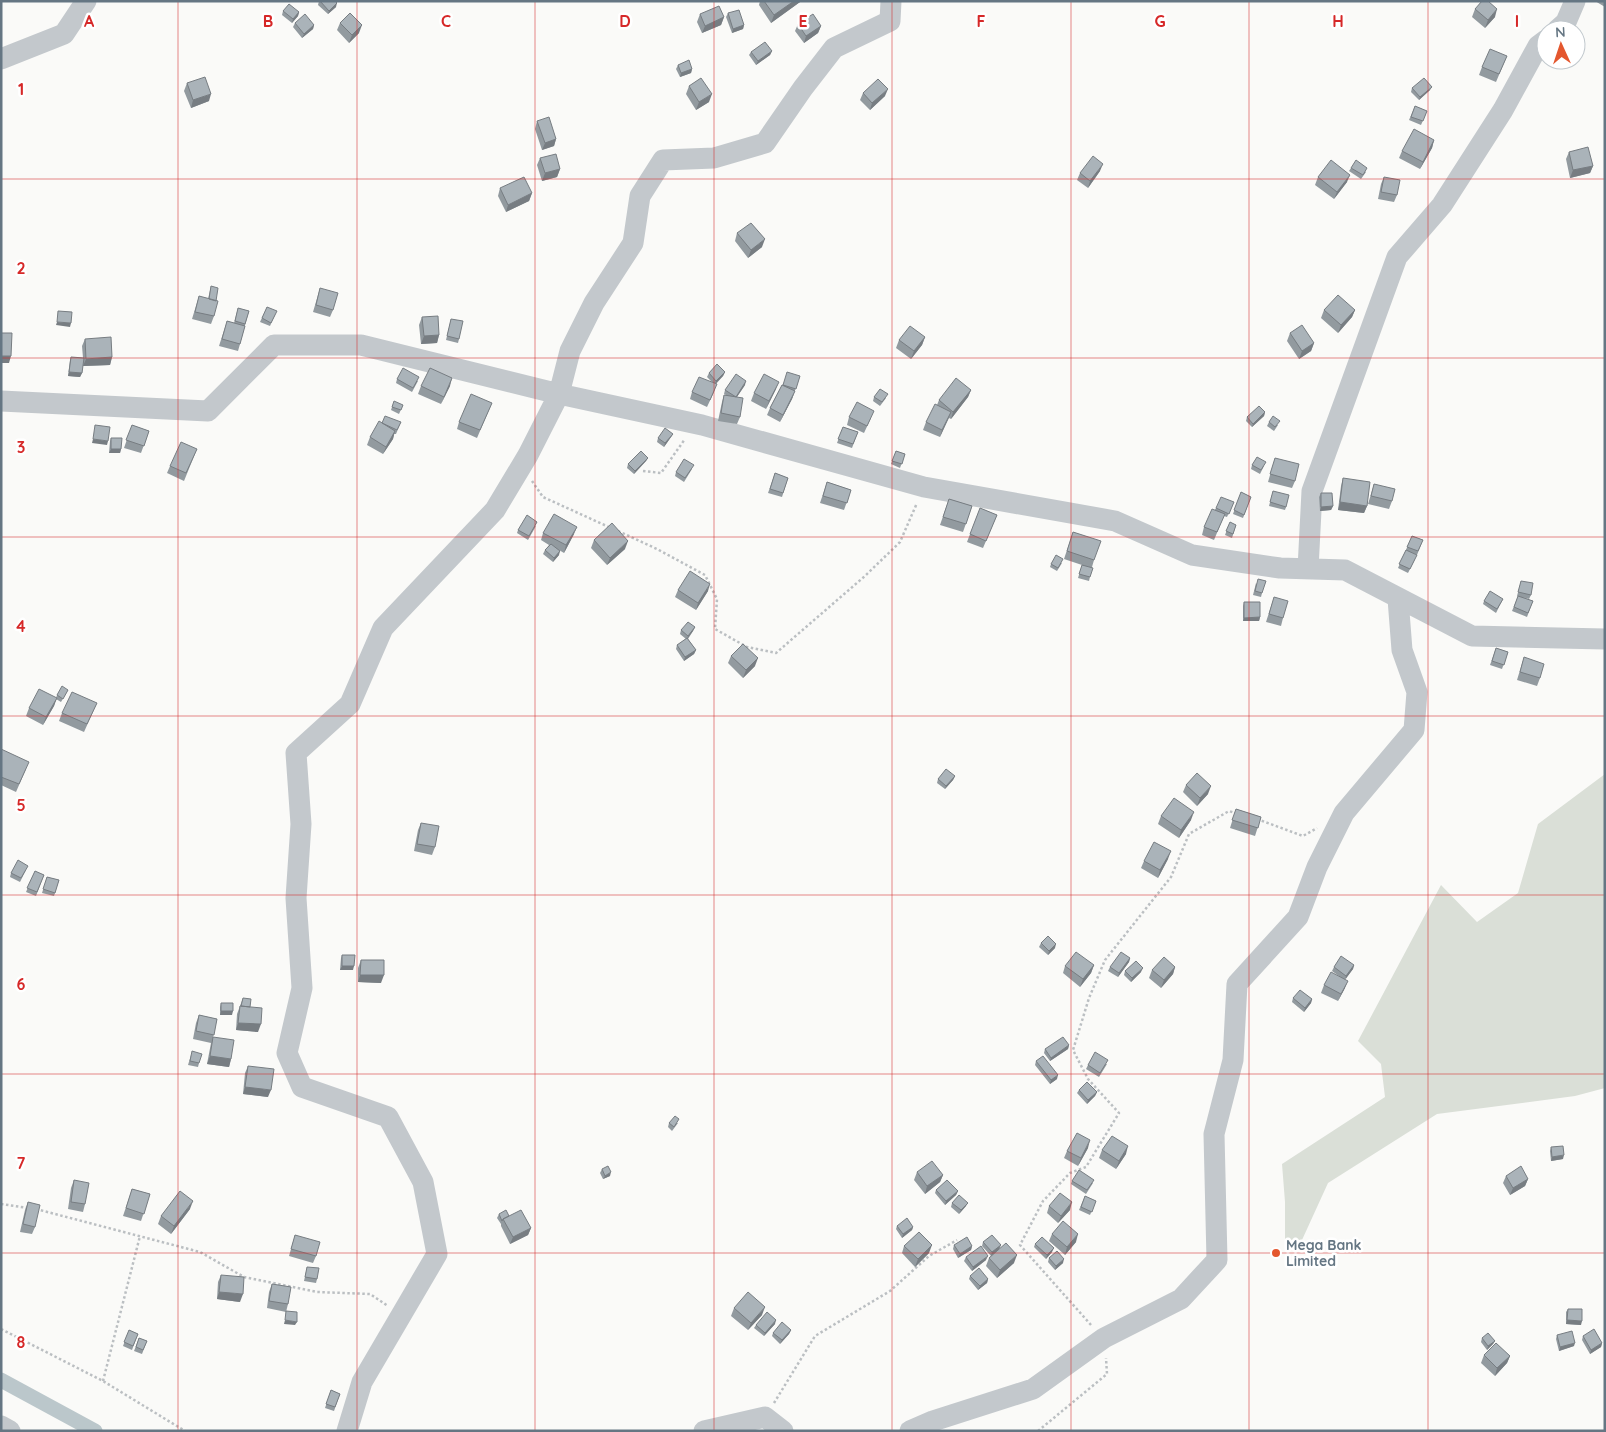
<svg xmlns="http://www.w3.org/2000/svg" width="1606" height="1432" font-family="Quicksand,sans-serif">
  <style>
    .green { fill: #dadfd7 }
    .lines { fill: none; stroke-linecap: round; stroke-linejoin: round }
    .canal { stroke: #bbc7cb; stroke-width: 15 }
    .path { stroke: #bbbfc2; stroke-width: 2.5; stroke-dasharray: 2.5 2.5; stroke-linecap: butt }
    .minor { stroke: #c3c8cc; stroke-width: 21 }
    .wall { fill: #929a9f }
    .shaded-wall { fill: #777d82 }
    .building { fill: #aab3b9; stroke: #777d82 }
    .grid { fill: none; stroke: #d62828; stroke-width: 1; stroke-opacity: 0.55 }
    .poi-dot { fill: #e4572e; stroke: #fff; stroke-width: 2 }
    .labels { text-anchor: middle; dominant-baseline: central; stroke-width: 5; stroke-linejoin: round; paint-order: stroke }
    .poi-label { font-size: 14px; font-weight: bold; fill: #657683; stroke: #fff; text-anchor: start }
    .grid-label { font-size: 16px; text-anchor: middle; font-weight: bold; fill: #d62828; stroke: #fff; stroke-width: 5; stroke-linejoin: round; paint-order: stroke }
  </style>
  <rect width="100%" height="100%" fill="#fafaf8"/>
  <path class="green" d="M 1605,774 L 1605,1088 L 1575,1096 L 1437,1114 L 1328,1183 L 1302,1240 L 1294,1250 L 1285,1248 L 1285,1202 L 1282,1164 L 1385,1097 L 1381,1064 L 1358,1041 L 1441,885 L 1477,922 L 1518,893 L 1538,824 Z"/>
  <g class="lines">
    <path class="canal" d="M 1,1380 L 95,1431"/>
    <path class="path" d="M 643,471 L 661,473 L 685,439
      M 532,481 L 543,497 L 611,528
      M 618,531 L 657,549 L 705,575 L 717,599 L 715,629 L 747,647 L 776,653 L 865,576 L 900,542 L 917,503
      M 1257,819 L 1303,836 L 1317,828
      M 1,1204 L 28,1208
      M 36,1209 L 200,1252 L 244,1277 L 317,1292 L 370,1294 L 388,1306
      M 1091,1325 L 1020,1245 L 1043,1201 L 1070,1173 L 1086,1167 L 1119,1113 L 1088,1079 L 1073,1050 L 1089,998 L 1105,960 L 1171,877 L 1189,834 L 1229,811 L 1238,814
      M 1,1329 L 103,1381 L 185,1431
      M 103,1381 L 140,1236
      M 774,1403 L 815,1336 L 890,1291 L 929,1256 L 957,1240
      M 1038,1431 L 1107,1374 L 1106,1358"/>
    <path class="minor" d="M 1557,30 L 1566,22 L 1575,1
      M 1,59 L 64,34 L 86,1
      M 1,401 L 208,411 L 274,345 L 361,345 L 559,394 L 702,425 L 924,487 L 1115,521 L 1192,555 L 1280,568 L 1345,570 L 1472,636 L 1605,639
      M 1308,569 L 1312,491 L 1397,257 L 1442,205 L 1503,110 L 1538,46 L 1546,40
      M 1,1426 L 10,1431
      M 347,1431 L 362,1382 L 437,1254 L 423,1182 L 388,1117 L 302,1087 L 287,1053 L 302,988 L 296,898 L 301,824 L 296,753 L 350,704 L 383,628 L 495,510 L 528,455 L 559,394 L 570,351 L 594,303 L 633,243 L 640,196 L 663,160 L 714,158 L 765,143 L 803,88 L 834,48 L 890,21 L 891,1
      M 704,1431 L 765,1417 L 783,1431
      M 910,1431 L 933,1421 L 1033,1389 L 1104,1338 L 1181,1299 L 1217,1260 L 1214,1134 L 1233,1060 L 1237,984 L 1298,917 L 1317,867 L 1344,813 L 1414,730 L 1417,692 L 1402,650 L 1398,599"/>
  </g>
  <path class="wall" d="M 319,1 L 335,1 L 336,7 L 328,14 L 318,5 Z
    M 760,1 L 800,1 L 800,2 L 771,23 L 759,5 Z
    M 1595,1 L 1605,1 L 1605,7 Z
    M 1475,9 L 1495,17 L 1485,28 L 1472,17 Z
    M 283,11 L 299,12 L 298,16 L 292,23 L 282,15 Z
    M 728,13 L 744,25 L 743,29 L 732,33 L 726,17 Z
    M 700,14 L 724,17 L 721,25 L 702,33 L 697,22 Z
    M 295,23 L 314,25 L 313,29 L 302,38 L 293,27 Z
    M 340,23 L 359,33 L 349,43 L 337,30 Z
    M 798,24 L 821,26 L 818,33 L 804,43 L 795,31 Z
    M 772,51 L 770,55 L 756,65 L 749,55 L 751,52 Z
    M 1507,56 L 1496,82 L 1479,75 L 1482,67 Z
    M 678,65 L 692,69 L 691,73 L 680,77 L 676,69 Z
    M 187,83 L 209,101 L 191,108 L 184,91 Z
    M 689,86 L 709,102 L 696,110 L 686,94 Z
    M 1412,88 L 1430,90 L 1419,100 L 1411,92 Z
    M 863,93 L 885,96 L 870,110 L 860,100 Z
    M 1415,106 L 1427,111 L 1421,125 L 1409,120 Z
    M 537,121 L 556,139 L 554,146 L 542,150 L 535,129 Z
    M 1434,140 L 1432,148 L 1420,169 L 1399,158 L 1402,151 Z
    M 1569,152 L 1593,166 L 1590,173 L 1570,178 L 1566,159 Z
    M 540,158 L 560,169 L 557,177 L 542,181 L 537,165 Z
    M 1351,168 L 1366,172 L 1361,179 L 1349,171 Z
    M 1100,171 L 1088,188 L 1077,180 L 1080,173 Z
    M 1318,177 L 1347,182 L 1334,199 L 1315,185 Z
    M 1384,177 L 1397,195 L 1394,202 L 1378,199 L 1381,184 Z
    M 500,188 L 532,193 L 529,201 L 506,212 L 498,196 Z
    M 737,233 L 762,247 L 748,258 L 735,241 Z
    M 211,286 L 216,301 L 214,316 L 211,324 L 192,319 L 199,296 L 208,299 Z
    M 320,288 L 333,310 L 330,317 L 313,312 Z
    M 267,307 L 275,315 L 270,326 L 260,322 Z
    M 238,308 L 249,311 L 240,344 L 238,351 L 219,346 L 227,321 L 234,323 Z
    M 1324,310 L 1355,310 L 1352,317 L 1338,333 L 1321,318 Z
    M 422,317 L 439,335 L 437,343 L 421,344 L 419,325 Z
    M 451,319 L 459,339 L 458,343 L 446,340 Z
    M 1290,333 L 1314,343 L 1311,351 L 1299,359 L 1287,341 Z
    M 925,337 L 922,345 L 911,359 L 896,348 L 899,340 Z
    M 85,339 L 112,357 L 110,365 L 83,366 L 83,362 L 82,373 L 80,377 L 68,376 L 70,360 L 71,357 L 83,358 L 82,346 Z
    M 725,372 L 723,376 L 716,384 L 714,392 L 707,407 L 690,399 L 692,392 L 713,383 L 707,377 L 709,373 Z
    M 800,376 L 792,399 L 780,422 L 767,415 L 770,408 L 782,385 Z
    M 397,379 L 418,381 L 412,392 L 396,383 Z
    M 745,385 L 737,397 L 740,417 L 737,424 L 718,421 L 722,402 L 724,395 L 726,395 L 724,394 L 725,390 Z
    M 421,386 L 450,386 L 441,404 L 418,394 Z
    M 776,389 L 766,409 L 751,401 L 754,393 Z
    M 971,390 L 968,397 L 951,419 L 949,418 L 940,437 L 923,430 L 926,422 L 937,405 L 939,400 Z
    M 874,397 L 886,398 L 880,406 L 873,401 Z
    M 492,403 L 477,438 L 457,429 L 459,422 Z
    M 403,405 L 399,414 L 391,410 L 392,407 Z
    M 1265,412 L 1264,416 L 1252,427 L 1246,421 L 1247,417 Z
    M 849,417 L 871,418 L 864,433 L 847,425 Z
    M 401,422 L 396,434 L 394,434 L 393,439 L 383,454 L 367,445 L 370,437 L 382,423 Z
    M 1269,422 L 1278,425 L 1274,431 L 1267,426 Z
    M 132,425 L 149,431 L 141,453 L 124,448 Z
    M 843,427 L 858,432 L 852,448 L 837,443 Z
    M 673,434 L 671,437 L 664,447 L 657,442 L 658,438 Z
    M 111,438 L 121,449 L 120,453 L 109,453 L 110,441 Z
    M 197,449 L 184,481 L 167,473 L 170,466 Z
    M 896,451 L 905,454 L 900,468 L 891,464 Z
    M 648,458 L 646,461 L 634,474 L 627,468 L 628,464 Z
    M 1275,458 L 1295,481 L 1292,488 L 1268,482 Z
    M 1252,465 L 1264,466 L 1260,474 L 1251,469 Z
    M 692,469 L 684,482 L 675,476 L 676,472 Z
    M 775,473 L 788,478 L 782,497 L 768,493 Z
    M 1343,478 L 1367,506 L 1364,513 L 1338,510 L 1341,486 Z
    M 827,482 L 851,490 L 844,510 L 820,503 Z
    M 1374,484 L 1392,501 L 1389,509 L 1368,504 Z
    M 1273,491 L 1286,507 L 1285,510 L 1269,506 Z
    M 1241,492 L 1251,497 L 1243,518 L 1233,514 Z
    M 1321,493 L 1333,506 L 1331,510 L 1320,511 L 1319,497 Z
    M 949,499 L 972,506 L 963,532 L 940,525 Z
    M 1234,502 L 1227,517 L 1224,516 L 1214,540 L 1202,535 L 1204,527 L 1216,508 Z
    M 980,508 L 997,515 L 983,548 L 967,542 Z
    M 1230,522 L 1236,525 L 1232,538 L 1225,535 Z
    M 536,526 L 528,540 L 517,533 L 518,530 Z
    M 1073,532 L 1094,560 L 1092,567 L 1089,581 L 1078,578 L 1082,565 L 1064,559 Z
    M 543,533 L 574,534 L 564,553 L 559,550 L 559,555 L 553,562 L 543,554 L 545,550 L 549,545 L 541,540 Z
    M 1412,536 L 1423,540 L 1417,555 L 1412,553 L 1415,559 L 1408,573 L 1398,568 Z
    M 594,540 L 625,549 L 607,565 L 591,548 Z
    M 1062,563 L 1057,571 L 1050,567 L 1051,564 Z
    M 1521,581 L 1531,595 L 1529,599 L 1522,597 L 1533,601 L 1527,617 L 1512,611 L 1518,596 L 1517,596 Z
    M 1256,583 L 1262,593 L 1261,597 L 1253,595 Z
    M 678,590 L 708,591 L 696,610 L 675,597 Z
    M 1274,597 L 1283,618 L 1281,626 L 1266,622 Z
    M 1503,599 L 1496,613 L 1483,604 L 1484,601 Z
    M 1244,602 L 1260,617 L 1259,621 L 1243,621 L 1243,606 Z
    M 695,627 L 693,631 L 688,639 L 696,650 L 694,654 L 684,661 L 676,649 L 677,645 L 686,639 L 680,634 L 681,630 Z
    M 1496,648 L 1508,652 L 1502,669 L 1490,665 Z
    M 731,656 L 755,666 L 743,678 L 728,663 Z
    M 1524,657 L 1540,678 L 1537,686 L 1517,680 Z
    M 68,690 L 61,702 L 56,699 L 54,706 L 43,725 L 26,716 L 29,708 L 56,698 L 57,695 Z
    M 97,703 L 84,732 L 59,721 L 62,713 Z
    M 1,749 L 26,769 L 16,792 L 1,785 Z
    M 955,776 L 953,780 L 945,789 L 937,783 L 938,779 Z
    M 1186,785 L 1208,794 L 1197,806 L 1183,792 Z
    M 1236,809 L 1261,817 L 1255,836 L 1230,828 Z
    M 1161,816 L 1191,820 L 1179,838 L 1158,824 Z
    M 421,823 L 435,847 L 432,855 L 414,851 L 418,830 Z
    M 1168,859 L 1158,878 L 1141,868 L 1144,861 Z
    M 26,870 L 20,882 L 10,877 L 11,873 Z
    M 35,871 L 44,875 L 36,896 L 26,892 Z
    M 47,877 L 59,880 L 54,896 L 42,893 Z
    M 1041,943 L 1055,948 L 1048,955 L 1039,947 Z
    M 342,955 L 353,970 L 340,970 L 341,958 Z
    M 1130,958 L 1129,962 L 1118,977 L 1108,971 L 1110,967 Z
    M 361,960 L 381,983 L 358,982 L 358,968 Z
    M 1094,965 L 1091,973 L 1080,987 L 1063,973 L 1065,966 Z
    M 1354,965 L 1353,969 L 1345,979 L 1345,988 L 1338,1001 L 1321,993 L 1324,985 L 1343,979 L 1332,971 L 1334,967 Z
    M 1175,967 L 1173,974 L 1161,988 L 1149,978 L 1152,970 Z
    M 1125,971 L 1141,972 L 1131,982 L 1124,975 Z
    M 243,998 L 258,1032 L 236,1030 L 237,1014 Z
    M 1293,998 L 1312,999 L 1311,1003 L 1304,1012 L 1292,1002 Z
    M 221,1003 L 232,1015 L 220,1015 L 220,1007 Z
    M 199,1015 L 217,1019 L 213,1037 L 231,1059 L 229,1067 L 207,1064 L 211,1043 L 193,1039 L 196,1023 Z
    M 1069,1045 L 1068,1049 L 1050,1061 L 1044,1053 L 1045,1049 Z
    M 191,1055 L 199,1063 L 198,1067 L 188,1065 Z
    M 1036,1061 L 1057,1079 L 1050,1084 L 1035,1065 Z
    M 1107,1064 L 1099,1077 L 1086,1069 L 1088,1065 Z
    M 248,1066 L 268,1097 L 243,1094 L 245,1073 Z
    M 1079,1090 L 1097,1092 L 1095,1096 L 1087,1104 L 1077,1093 Z
    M 669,1123 L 678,1123 L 672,1131 L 668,1127 Z
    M 1551,1147 L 1563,1159 L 1551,1161 L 1550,1151 Z
    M 1088,1148 L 1078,1166 L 1064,1158 L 1067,1151 Z
    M 1102,1150 L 1126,1154 L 1116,1169 L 1099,1158 Z
    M 602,1169 L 610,1176 L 603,1179 L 600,1173 Z
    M 917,1172 L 943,1175 L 940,1182 L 925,1194 L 914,1180 Z
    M 1506,1176 L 1528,1179 L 1525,1186 L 1510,1195 L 1503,1183 Z
    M 74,1180 L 85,1204 L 83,1212 L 68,1209 L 71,1188 Z
    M 1072,1181 L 1093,1183 L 1086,1194 L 1071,1184 Z
    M 132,1189 L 150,1194 L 141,1221 L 123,1216 Z
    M 936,1190 L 958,1191 L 956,1195 L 945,1205 L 935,1193 Z
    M 1085,1196 L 1096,1201 L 1090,1215 L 1079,1210 Z
    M 28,1202 L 35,1227 L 32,1234 L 20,1232 L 25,1210 Z
    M 952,1203 L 966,1206 L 959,1214 L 951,1207 Z
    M 1049,1206 L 1070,1210 L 1058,1223 L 1047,1213 Z
    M 190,1209 L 171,1234 L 158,1224 L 161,1216 Z
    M 499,1214 L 509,1216 L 531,1228 L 528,1235 L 510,1244 L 501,1226 L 501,1224 L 497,1218 Z
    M 897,1226 L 913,1227 L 912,1230 L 902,1238 L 896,1229 Z
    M 1052,1234 L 1076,1242 L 1065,1255 L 1049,1241 Z
    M 295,1235 L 316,1256 L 313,1263 L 289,1256 Z
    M 983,1242 L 1001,1245 L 999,1249 L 1014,1263 L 997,1278 L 986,1266 L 989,1258 L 991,1256 L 982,1246 Z
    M 1035,1244 L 1052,1252 L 1046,1259 L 1034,1247 Z
    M 954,1245 L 972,1246 L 971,1250 L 958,1258 L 953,1249 Z
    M 904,1246 L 929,1253 L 915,1267 L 902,1253 Z
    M 966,1257 L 986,1260 L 972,1271 L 964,1261 Z
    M 1049,1258 L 1063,1263 L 1055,1270 L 1048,1262 Z
    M 307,1267 L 317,1279 L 316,1283 L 304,1281 Z
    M 221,1275 L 240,1302 L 217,1299 L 218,1282 Z
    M 970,1276 L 988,1279 L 987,1283 L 978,1290 L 969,1279 Z
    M 272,1284 L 288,1304 L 286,1312 L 267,1308 L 269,1292 Z
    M 734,1308 L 762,1315 L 748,1330 L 731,1316 Z
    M 1568,1309 L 1581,1325 L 1566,1324 L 1566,1312 Z
    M 775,1324 L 764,1336 L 754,1328 L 756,1325 Z
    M 129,1330 L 138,1334 L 132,1350 L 123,1346 Z
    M 791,1330 L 789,1334 L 780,1344 L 772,1336 L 773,1333 Z
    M 1557,1335 L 1574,1346 L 1559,1351 L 1556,1339 Z
    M 1583,1336 L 1602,1343 L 1601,1347 L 1590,1354 L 1582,1340 Z
    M 139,1338 L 147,1341 L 142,1354 L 134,1351 Z
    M 1482,1338 L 1495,1341 L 1493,1344 L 1487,1350 L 1481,1342 Z
    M 1484,1355 L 1510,1356 L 1507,1363 L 1495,1376 L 1481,1363 Z
    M 331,1390 L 340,1394 L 334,1411 L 325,1408 Z"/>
  <path class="shaded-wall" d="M 794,1 L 800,1 L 800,2 L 771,23 L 774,15 Z
    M 337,3 L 336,7 L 328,14 L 329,11 Z
    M 1497,9 L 1495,17 L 1485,28 L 1488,20 Z
    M 299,12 L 298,16 L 292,23 L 293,19 Z
    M 724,17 L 721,25 L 702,33 L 705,26 Z
    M 314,25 L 313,29 L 302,38 L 304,34 Z
    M 362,25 L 359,33 L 349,43 L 352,35 Z
    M 744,25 L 743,29 L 732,33 L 733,29 Z
    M 821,26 L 818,33 L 804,43 L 806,36 Z
    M 772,51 L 770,55 L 756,65 L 758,61 Z
    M 692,69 L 691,73 L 680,77 L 681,73 Z
    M 1432,87 L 1430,90 L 1419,100 L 1420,97 Z
    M 888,89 L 885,96 L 870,110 L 872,103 Z
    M 211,94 L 209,101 L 191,108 L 193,100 Z
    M 712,94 L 709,102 L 696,110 L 699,102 Z
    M 556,139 L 554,146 L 542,150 L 545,143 Z
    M 1434,140 L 1432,148 L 1420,169 L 1423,162 Z
    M 1103,164 L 1100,171 L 1088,188 L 1090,181 Z
    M 1593,166 L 1590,173 L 1570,178 L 1573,170 Z
    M 560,169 L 557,177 L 542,181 L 545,173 Z
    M 1350,175 L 1347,182 L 1334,199 L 1337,192 Z
    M 532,193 L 529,201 L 506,212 L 508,205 Z
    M 765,239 L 762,247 L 748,258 L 751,250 Z
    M 1355,310 L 1352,317 L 1338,333 L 1341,325 Z
    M 57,322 L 71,323 L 70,327 L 56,325 Z
    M 439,335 L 437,343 L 421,344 L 424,336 Z
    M 925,337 L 922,345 L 911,359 L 914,351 Z
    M 1314,343 L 1311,351 L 1299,359 L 1302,351 Z
    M 1,356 L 11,356 L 9,363 L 1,363 Z
    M 112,357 L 110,365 L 83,366 L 86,359 Z
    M 69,372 L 82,373 L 80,377 L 68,376 Z
    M 725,372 L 723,376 L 715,384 L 716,381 Z
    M 452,378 L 450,386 L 441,404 L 444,397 Z
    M 746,381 L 745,385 L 734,401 L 736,397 Z
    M 779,382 L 776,389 L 766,409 L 769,401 Z
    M 971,390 L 968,397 L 951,419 L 953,412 Z
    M 795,391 L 792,399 L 780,422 L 783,415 Z
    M 951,412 L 948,419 L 940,437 L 942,430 Z
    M 1265,412 L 1264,416 L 1252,427 L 1253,424 Z
    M 395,431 L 393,439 L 383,454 L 386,447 Z
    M 673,434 L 671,437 L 664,447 L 665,443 Z
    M 93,439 L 108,441 L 107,445 L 92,443 Z
    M 111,449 L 121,449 L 120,453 L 109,453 Z
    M 648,458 L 646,461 L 634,474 L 635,471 Z
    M 1340,502 L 1367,506 L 1364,513 L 1338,510 Z
    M 1333,506 L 1331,510 L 1320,511 L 1321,507 Z
    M 577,527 L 574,534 L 564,553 L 566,545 Z
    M 628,541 L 625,549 L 607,565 L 610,558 Z
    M 560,551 L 559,555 L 553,562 L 554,558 Z
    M 710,584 L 708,591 L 696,610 L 698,603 Z
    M 1260,617 L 1259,621 L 1243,621 L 1244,618 Z
    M 695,627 L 693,631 L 687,639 L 688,636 Z
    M 696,650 L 694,654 L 684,661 L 685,657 Z
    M 758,658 L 755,666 L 743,678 L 746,670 Z
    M 57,698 L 54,706 L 43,725 L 46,717 Z
    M 955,776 L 953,780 L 945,789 L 946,786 Z
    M 1211,786 L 1208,794 L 1197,806 L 1200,798 Z
    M 1194,812 L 1191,820 L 1179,838 L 1181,830 Z
    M 1171,851 L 1168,859 L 1158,878 L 1160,870 Z
    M 1056,944 L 1055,948 L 1048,955 L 1049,951 Z
    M 1130,958 L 1129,962 L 1118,977 L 1119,973 Z
    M 1094,965 L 1091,973 L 1080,987 L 1083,979 Z
    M 1354,965 L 1353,969 L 1345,980 L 1346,976 Z
    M 342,966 L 354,966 L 353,970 L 340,970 Z
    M 1175,967 L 1173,974 L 1161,988 L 1164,980 Z
    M 1143,968 L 1141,972 L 1131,982 L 1132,978 Z
    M 360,975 L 384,975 L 381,983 L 358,982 Z
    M 1348,981 L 1345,988 L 1338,1001 L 1341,994 Z
    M 1312,999 L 1311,1003 L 1304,1012 L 1305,1008 Z
    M 221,1011 L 233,1011 L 232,1015 L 220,1015 Z
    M 238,1023 L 261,1024 L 258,1032 L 236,1030 Z
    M 1069,1045 L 1068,1049 L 1050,1061 L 1051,1058 Z
    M 210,1056 L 231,1059 L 229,1067 L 207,1064 Z
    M 1058,1075 L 1057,1079 L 1050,1084 L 1051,1080 Z
    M 245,1087 L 271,1090 L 268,1097 L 243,1094 Z
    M 1097,1092 L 1095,1096 L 1087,1104 L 1088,1100 Z
    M 1090,1140 L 1088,1148 L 1078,1166 L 1081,1158 Z
    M 1128,1146 L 1126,1154 L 1116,1169 L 1119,1161 Z
    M 1564,1155 L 1563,1159 L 1551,1161 L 1552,1157 Z
    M 611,1172 L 610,1176 L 603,1179 L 605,1176 Z
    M 943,1175 L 940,1182 L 925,1194 L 927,1186 Z
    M 1528,1179 L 1525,1186 L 1510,1195 L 1513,1188 Z
    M 958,1191 L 956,1195 L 945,1205 L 946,1201 Z
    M 193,1201 L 190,1209 L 171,1234 L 174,1226 Z
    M 1072,1202 L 1070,1210 L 1058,1223 L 1061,1216 Z
    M 968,1203 L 966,1206 L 959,1214 L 961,1210 Z
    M 913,1227 L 912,1230 L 902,1238 L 903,1234 Z
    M 531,1228 L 528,1235 L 510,1244 L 513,1237 Z
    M 1078,1234 L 1076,1242 L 1065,1255 L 1067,1247 Z
    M 932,1245 L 929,1253 L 915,1267 L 918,1259 Z
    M 1001,1245 L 999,1249 L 991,1256 L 992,1252 Z
    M 972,1246 L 971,1250 L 958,1258 L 960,1254 Z
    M 1054,1248 L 1052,1252 L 1046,1259 L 1047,1255 Z
    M 1017,1255 L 1014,1263 L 997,1278 L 1000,1270 Z
    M 988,1256 L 986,1260 L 972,1271 L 973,1267 Z
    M 1064,1259 L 1063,1263 L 1055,1270 L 1056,1266 Z
    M 988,1279 L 987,1283 L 978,1290 L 980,1286 Z
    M 219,1292 L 243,1294 L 240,1302 L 217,1299 Z
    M 765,1307 L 762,1315 L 748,1330 L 751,1323 Z
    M 285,1320 L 297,1322 L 295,1325 L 284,1324 Z
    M 776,1320 L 775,1324 L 764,1336 L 765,1333 Z
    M 1567,1320 L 1582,1321 L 1581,1325 L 1566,1324 Z
    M 791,1330 L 789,1334 L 780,1344 L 782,1340 Z
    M 1495,1341 L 1493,1344 L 1487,1350 L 1488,1346 Z
    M 1575,1343 L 1574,1346 L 1559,1351 L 1560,1347 Z
    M 1602,1343 L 1601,1347 L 1590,1354 L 1591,1350 Z
    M 1510,1356 L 1507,1363 L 1495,1376 L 1497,1368 Z"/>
  <path class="building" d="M 320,1 L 335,1 L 337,3 L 329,11 Z
    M 764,1 L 794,1 L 774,15 Z
    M 1482,1 L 1488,1 L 1497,9 L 1488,20 L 1475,9 Z
    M 289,4 L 299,12 L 293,19 L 283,11 Z
    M 719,6 L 724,17 L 705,26 L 700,14 Z
    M 739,10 L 744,25 L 733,29 L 728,13 Z
    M 350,13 L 362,25 L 352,35 L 340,23 Z
    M 305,14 L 314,25 L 304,34 L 295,23 Z
    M 813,14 L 821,26 L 806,36 L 798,24 Z
    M 765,42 L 772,51 L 758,61 L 751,52 Z
    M 1490,49 L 1507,56 L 1499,74 L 1482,67 Z
    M 689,60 L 692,69 L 681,73 L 678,65 Z
    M 205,77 L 211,94 L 193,100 L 187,83 Z
    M 701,78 L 712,94 L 699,102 L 689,86 Z
    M 1424,78 L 1432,87 L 1420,97 L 1412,88 Z
    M 878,79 L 888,89 L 872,103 L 863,93 Z
    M 1415,106 L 1427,111 L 1423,121 L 1411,117 Z
    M 549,117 L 556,139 L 545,143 L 537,121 Z
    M 1414,129 L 1434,140 L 1423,162 L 1402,151 Z
    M 1588,147 L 1593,166 L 1573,170 L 1569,152 Z
    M 556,154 L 560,169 L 545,173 L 540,158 Z
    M 1093,156 L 1103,164 L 1090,181 L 1080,173 Z
    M 1331,160 L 1350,175 L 1337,192 L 1318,177 Z
    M 1356,160 L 1367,168 L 1363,175 L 1351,168 Z
    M 524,177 L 532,193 L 508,205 L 500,188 Z
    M 1384,177 L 1400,180 L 1397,195 L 1381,192 Z
    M 751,223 L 765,239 L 751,250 L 737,233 Z
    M 211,286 L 218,288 L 216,301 L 209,299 Z
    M 320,288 L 338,293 L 333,310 L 316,305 Z
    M 1338,295 L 1355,310 L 1341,325 L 1324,310 Z
    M 199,296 L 218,301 L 214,316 L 195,312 Z
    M 267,307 L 277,311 L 271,323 L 262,318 Z
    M 238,308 L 249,311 L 245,324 L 235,321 Z
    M 58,311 L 72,312 L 71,323 L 57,322 Z
    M 438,316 L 439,335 L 424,336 L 422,317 Z
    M 451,319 L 463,321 L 459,339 L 447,336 Z
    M 227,321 L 245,326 L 240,344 L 222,339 Z
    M 1302,325 L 1314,343 L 1302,351 L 1290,333 Z
    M 910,326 L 925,337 L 914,351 L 899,340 Z
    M 1,333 L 12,333 L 11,356 L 1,356 Z
    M 111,337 L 112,357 L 86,359 L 85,339 Z
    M 71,357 L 84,358 L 82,373 L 69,372 Z
    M 717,364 L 725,372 L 716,381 L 709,373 Z
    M 403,368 L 419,377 L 413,388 L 397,379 Z
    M 430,368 L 452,378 L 444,397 L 421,386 Z
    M 787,372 L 800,376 L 796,389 L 783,385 Z
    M 736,374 L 746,381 L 736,397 L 725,390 Z
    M 764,374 L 779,382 L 769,401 L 754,393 Z
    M 699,377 L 717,384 L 710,400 L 692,392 Z
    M 956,378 L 971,390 L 953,412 L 939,400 Z
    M 782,385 L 795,391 L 783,415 L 770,408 Z
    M 880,389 L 888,394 L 882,402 L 874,397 Z
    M 471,394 L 492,403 L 480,430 L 459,422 Z
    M 724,395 L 743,398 L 740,417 L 721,413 Z
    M 394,401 L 403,405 L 401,410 L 392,407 Z
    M 857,402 L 874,411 L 867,426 L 849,417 Z
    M 935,404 L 951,412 L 942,430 L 926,422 Z
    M 1259,406 L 1265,412 L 1253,424 L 1247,417 Z
    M 385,416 L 401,422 L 397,430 L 382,423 Z
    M 1273,416 L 1280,421 L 1275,427 L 1269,422 Z
    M 379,421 L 395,431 L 386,447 L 370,437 Z
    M 95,425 L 110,427 L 108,441 L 93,439 Z
    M 132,425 L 149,431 L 144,446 L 126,440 Z
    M 843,427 L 858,432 L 853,444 L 838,439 Z
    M 665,428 L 673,434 L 665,443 L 658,438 Z
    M 111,438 L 122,438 L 121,449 L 111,449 Z
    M 181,442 L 197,449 L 186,473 L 170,466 Z
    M 641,451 L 648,458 L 635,471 L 628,464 Z
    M 896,451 L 905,454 L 902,464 L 892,461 Z
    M 1257,457 L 1266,462 L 1261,470 L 1252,465 Z
    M 1275,458 L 1299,464 L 1295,481 L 1270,474 Z
    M 684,459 L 694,465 L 685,478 L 676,472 Z
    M 775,473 L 788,478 L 783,493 L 770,489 Z
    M 1343,478 L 1370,482 L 1367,506 L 1340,502 Z
    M 827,482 L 851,490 L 847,503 L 823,496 Z
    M 1374,484 L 1395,489 L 1392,501 L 1371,496 Z
    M 1273,491 L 1289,495 L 1286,507 L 1270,502 Z
    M 1241,492 L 1251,497 L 1244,515 L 1234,510 Z
    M 1321,493 L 1332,493 L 1333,506 L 1321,507 Z
    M 1221,497 L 1234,502 L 1229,514 L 1216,508 Z
    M 949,499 L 972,506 L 966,524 L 943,517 Z
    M 980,508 L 997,515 L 986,541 L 970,534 Z
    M 1212,509 L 1225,514 L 1217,532 L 1204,527 Z
    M 554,514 L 577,527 L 566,545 L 543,533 Z
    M 527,515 L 537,522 L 529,536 L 518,530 Z
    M 1230,522 L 1236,525 L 1233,534 L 1226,531 Z
    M 612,523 L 628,541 L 610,558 L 594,540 Z
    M 1073,532 L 1101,541 L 1094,560 L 1067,551 Z
    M 1412,536 L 1423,540 L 1418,551 L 1407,547 Z
    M 551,544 L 560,551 L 554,558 L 545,550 Z
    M 1406,550 L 1417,555 L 1410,569 L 1399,564 Z
    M 1056,555 L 1063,559 L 1058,568 L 1051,564 Z
    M 1082,565 L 1093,568 L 1090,577 L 1079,574 Z
    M 690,571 L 710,584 L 698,603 L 678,590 Z
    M 1258,579 L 1266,581 L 1262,593 L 1255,591 Z
    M 1521,581 L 1533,583 L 1531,595 L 1518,592 Z
    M 1490,591 L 1503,599 L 1497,609 L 1484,601 Z
    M 1518,596 L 1533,601 L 1528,613 L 1514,607 Z
    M 1274,597 L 1288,601 L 1283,618 L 1269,614 Z
    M 1244,602 L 1260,602 L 1260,617 L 1244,618 Z
    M 688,622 L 695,627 L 688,636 L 681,630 Z
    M 687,638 L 696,650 L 685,657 L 677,645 Z
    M 743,644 L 758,658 L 746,670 L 731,656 Z
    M 1496,648 L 1508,652 L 1504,665 L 1492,661 Z
    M 1524,657 L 1544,664 L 1540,678 L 1520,672 Z
    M 62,686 L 68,690 L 63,699 L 57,695 Z
    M 39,689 L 57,698 L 46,717 L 29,708 Z
    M 72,692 L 97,703 L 87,724 L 62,713 Z
    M 1,749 L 29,762 L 19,784 L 1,777 Z
    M 946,769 L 955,776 L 946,786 L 938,779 Z
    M 1197,773 L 1211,786 L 1200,798 L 1186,785 Z
    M 1174,798 L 1194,812 L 1181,830 L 1161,816 Z
    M 1236,809 L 1261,817 L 1258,828 L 1232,820 Z
    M 421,823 L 439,826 L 435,847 L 417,844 Z
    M 1154,842 L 1171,851 L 1160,870 L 1144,861 Z
    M 18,860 L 28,866 L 21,878 L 11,873 Z
    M 35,871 L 44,875 L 37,892 L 27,888 Z
    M 47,877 L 59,880 L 55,893 L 43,889 Z
    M 1048,936 L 1056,944 L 1049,951 L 1041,943 Z
    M 1076,952 L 1094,965 L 1083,979 L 1065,966 Z
    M 1121,952 L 1130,958 L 1119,973 L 1110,967 Z
    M 342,955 L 355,955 L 354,966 L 342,966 Z
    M 1341,956 L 1354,965 L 1346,976 L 1334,967 Z
    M 1164,957 L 1175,967 L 1164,980 L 1152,970 Z
    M 361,960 L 384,960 L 384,975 L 360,975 Z
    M 1136,961 L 1143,968 L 1132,978 L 1125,971 Z
    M 1331,972 L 1348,981 L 1341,994 L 1324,985 Z
    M 1300,990 L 1312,999 L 1305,1008 L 1293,998 Z
    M 243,998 L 251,999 L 250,1007 L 241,1006 Z
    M 221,1003 L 233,1003 L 233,1011 L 221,1011 Z
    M 240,1006 L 262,1008 L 261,1024 L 238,1023 Z
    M 199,1015 L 217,1019 L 214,1035 L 196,1031 Z
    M 213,1037 L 234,1040 L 231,1059 L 210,1056 Z
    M 1063,1037 L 1069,1045 L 1051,1058 L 1045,1049 Z
    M 192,1051 L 202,1054 L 199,1063 L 190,1061 Z
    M 1095,1052 L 1108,1060 L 1100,1073 L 1088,1065 Z
    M 1043,1056 L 1058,1075 L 1051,1080 L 1036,1061 Z
    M 248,1066 L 274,1069 L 271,1090 L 245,1087 Z
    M 1087,1082 L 1097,1092 L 1088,1100 L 1079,1090 Z
    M 675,1116 L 679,1119 L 674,1127 L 669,1123 Z
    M 1077,1133 L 1090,1140 L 1081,1158 L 1067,1151 Z
    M 1112,1136 L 1128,1146 L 1119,1161 L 1102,1150 Z
    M 1563,1146 L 1564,1155 L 1552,1157 L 1551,1147 Z
    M 932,1161 L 943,1175 L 927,1186 L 917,1172 Z
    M 608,1166 L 611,1172 L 605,1176 L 602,1169 Z
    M 1521,1166 L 1528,1179 L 1513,1188 L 1506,1176 Z
    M 1079,1170 L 1094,1180 L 1087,1190 L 1072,1181 Z
    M 74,1180 L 89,1183 L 85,1204 L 71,1202 Z
    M 947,1180 L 958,1191 L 946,1201 L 936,1190 Z
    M 132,1189 L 150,1194 L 144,1214 L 126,1208 Z
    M 180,1191 L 193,1201 L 174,1226 L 161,1216 Z
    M 1060,1193 L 1072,1202 L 1061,1216 L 1049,1206 Z
    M 959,1195 L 968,1203 L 961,1210 L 952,1203 Z
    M 1085,1196 L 1096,1201 L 1092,1212 L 1081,1207 Z
    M 28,1202 L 40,1205 L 35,1227 L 23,1224 Z
    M 506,1210 L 509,1216 L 503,1219 L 502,1221 L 499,1214 Z
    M 521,1210 L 531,1228 L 513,1237 L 503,1219 Z
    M 907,1218 L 913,1227 L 903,1234 L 897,1226 Z
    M 1063,1221 L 1078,1234 L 1067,1247 L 1052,1234 Z
    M 919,1232 L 932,1245 L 918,1259 L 904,1246 Z
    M 295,1235 L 320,1242 L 316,1256 L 291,1249 Z
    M 992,1235 L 1001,1245 L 992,1252 L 983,1242 Z
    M 967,1237 L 972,1246 L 960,1254 L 954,1245 Z
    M 1042,1237 L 1054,1248 L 1047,1255 L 1035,1244 Z
    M 1006,1243 L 1017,1255 L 1000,1270 L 989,1258 Z
    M 981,1246 L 988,1256 L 973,1267 L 966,1257 Z
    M 1057,1251 L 1064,1259 L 1056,1266 L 1049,1258 Z
    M 307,1267 L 319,1268 L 317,1279 L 305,1277 Z
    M 979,1268 L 988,1279 L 980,1286 L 970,1276 Z
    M 221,1275 L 244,1277 L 243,1294 L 219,1292 Z
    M 272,1284 L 291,1287 L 288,1304 L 269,1301 Z
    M 748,1292 L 765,1307 L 751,1323 L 734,1308 Z
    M 1568,1309 L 1582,1309 L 1582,1321 L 1567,1320 Z
    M 286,1311 L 297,1312 L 297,1322 L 285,1320 Z
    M 767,1312 L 776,1320 L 765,1333 L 756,1325 Z
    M 782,1322 L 791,1330 L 782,1340 L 773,1333 Z
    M 1594,1329 L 1602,1343 L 1591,1350 L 1583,1336 Z
    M 129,1330 L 138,1334 L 133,1346 L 124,1342 Z
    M 1572,1331 L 1575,1343 L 1560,1347 L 1557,1335 Z
    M 1488,1333 L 1495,1341 L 1488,1346 L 1482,1338 Z
    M 139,1338 L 147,1341 L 143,1350 L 136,1347 Z
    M 1496,1343 L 1510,1356 L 1497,1368 L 1484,1355 Z
    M 331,1390 L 340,1394 L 335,1407 L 326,1404 Z"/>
  <path class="grid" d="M 178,1 L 178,1431M 357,1 L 357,1431M 535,1 L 535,1431M 714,1 L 714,1431M 892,1 L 892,1431M 1071,1 L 1071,1431M 1249,1 L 1249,1431M 1428,1 L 1428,1431M 1,179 L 1605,179M 1,358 L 1605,358M 1,537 L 1605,537M 1,716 L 1605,716M 1,895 L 1605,895M 1,1074 L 1605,1074M 1,1253 L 1605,1253"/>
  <circle class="poi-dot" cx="1276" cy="1253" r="5"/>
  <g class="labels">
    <g class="poi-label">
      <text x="1286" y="1245">Mega Bank<tspan x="1286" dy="16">Limited</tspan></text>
    </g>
  </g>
  <g class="grid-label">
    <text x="89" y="27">A</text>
    <text x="268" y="27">B</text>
    <text x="446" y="27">C</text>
    <text x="625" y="27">D</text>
    <text x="803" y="27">E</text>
    <text x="981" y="27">F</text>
    <text x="1160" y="27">G</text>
    <text x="1338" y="27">H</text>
    <text x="1517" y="27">I</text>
    <text x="21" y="95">1</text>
    <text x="21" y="274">2</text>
    <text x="21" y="453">3</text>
    <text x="21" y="632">4</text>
    <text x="21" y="811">5</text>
    <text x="21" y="990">6</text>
    <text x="21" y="1169">7</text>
    <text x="21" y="1348">8</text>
  </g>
  <rect width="1606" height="1432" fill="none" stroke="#657683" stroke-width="5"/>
  <g transform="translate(1561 45) rotate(357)"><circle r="24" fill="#ffffff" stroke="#c1c8cd"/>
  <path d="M0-4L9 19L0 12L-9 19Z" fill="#e4572e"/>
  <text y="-8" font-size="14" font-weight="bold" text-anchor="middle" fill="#657683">N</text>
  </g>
</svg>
